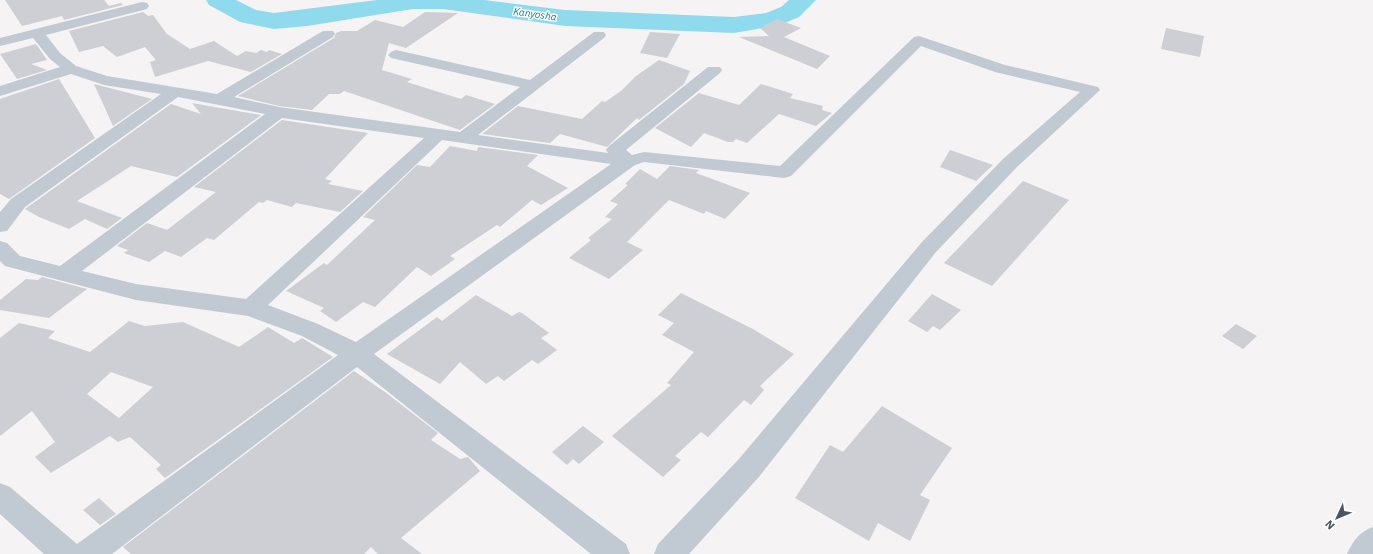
<svg xmlns="http://www.w3.org/2000/svg" width="1373" height="554" font-family="'IBM Plex Sans',sans-serif">
  <style>
    .lines { fill: none; stroke-linecap: round; stroke-linejoin: round }
    .river { fill: #90daee; fill-rule: evenodd }
    .building { fill: #cdcfd5; fill-rule: evenodd }
    .minor { fill: #c1cad2; fill-rule: evenodd }
    .labels { text-anchor: middle; dominant-baseline: central; stroke-width: 3; stroke-linejoin: round; paint-order: stroke }
    .far-water-label { font-size: 10px; font-style: italic; fill: #0c7c9b; stroke: #fff }
  </style>
  <rect width="100%" height="100%" fill="#f5f3f3"/>
  <g class="lines">
    <path class="river" d="M 206,0 L 236,0 L 256,10 L 274,13 L 377,0 L 484,0 L 565,10 L 734,17 L 766,13 L 781,7 L 789,0 L 816,0 L 799,17 L 780,25 L 734,33 L 565,26 L 443,9 L 413,9 L 307,26 L 274,29 L 240,22 L 209,5 Z"/>
  </g>
  <path class="building" d="M 5,0 L 104,0 L 109,6 L 121,3 L 123,5 L 64,20 L 62,16 L 22,26 Z
    M 143,12 L 148,16 L 153,15 L 167,34 L 190,49 L 214,41 L 237,56 L 246,51 L 256,53 L 261,50 L 267,52 L 269,50 L 282,54 L 251,72 L 208,61 L 155,77 L 150,62 L 156,60 L 145,47 L 117,57 L 103,46 L 79,52 L 69,31 Z
    M 425,12 L 458,13 L 406,48 L 389,43 L 382,70 L 412,79 L 407,82 L 461,99 L 466,95 L 495,104 L 460,130 L 344,91 L 340,94 L 329,94 L 312,110 L 279,106 L 238,96 L 334,38 L 336,33 L 341,31 L 357,31 L 375,20 L 403,27 Z
    M 777,19 L 801,28 L 784,37 L 830,56 L 817,69 L 739,37 L 769,36 L 760,28 Z
    M 1166,28 L 1204,36 L 1200,57 L 1161,49 Z
    M 650,32 L 680,34 L 667,58 L 640,53 Z
    M 36,44 L 47,60 L 31,64 L 47,70 L 17,79 L 0,54 Z
    M 659,60 L 690,71 L 684,84 L 639,120 L 637,118 L 607,147 L 560,134 L 550,143 L 482,134 L 518,106 L 582,119 L 602,101 L 605,102 L 621,91 L 636,76 Z
    M 59,79 L 95,138 L 9,199 L 0,194 L 0,99 Z
    M 94,84 L 152,99 L 113,126 Z
    M 761,84 L 793,94 L 790,98 L 823,106 L 822,110 L 832,113 L 816,126 L 779,114 L 747,143 L 736,139 L 733,142 L 728,142 L 704,133 L 691,147 L 655,128 L 699,93 L 739,105 Z
    M 192,103 L 261,115 L 177,177 L 131,166 L 77,201 L 122,218 L 107,229 L 85,219 L 69,229 L 39,217 L 25,209 L 171,104 L 201,114 Z
    M 282,120 L 368,133 L 325,179 L 332,181 L 328,184 L 363,191 L 340,212 L 296,203 L 292,207 L 267,200 L 263,203 L 259,202 L 214,240 L 207,238 L 181,257 L 165,251 L 149,262 L 124,253 L 128,250 L 117,246 L 147,223 L 167,230 L 216,192 L 194,187 Z
    M 450,146 L 477,151 L 478,147 L 538,155 L 527,166 L 568,188 L 541,205 L 532,200 L 500,227 L 497,225 L 450,256 L 455,259 L 431,276 L 417,267 L 375,307 L 363,302 L 336,322 L 320,311 L 324,308 L 286,291 L 324,263 L 327,265 L 375,220 L 363,217 L 417,165 L 430,167 Z
    M 950,150 L 993,165 L 976,181 L 940,167 Z
    M 670,166 L 699,170 L 696,173 L 750,193 L 725,219 L 706,211 L 704,214 L 669,200 L 627,242 L 643,250 L 609,279 L 569,258 L 591,240 L 588,238 L 612,219 L 605,217 L 618,204 L 610,201 L 628,185 L 625,184 L 640,169 L 657,179 Z
    M 1023,181 L 1069,200 L 992,286 L 944,263 Z
    M 42,277 L 87,289 L 49,318 L 0,310 L 0,300 L 26,279 L 38,280 Z
    M 681,293 L 753,329 L 794,354 L 760,386 L 764,390 L 751,405 L 744,400 L 708,437 L 701,432 L 675,456 L 681,460 L 663,477 L 612,436 L 671,385 L 667,383 L 694,352 L 662,335 L 674,323 L 658,315 Z
    M 932,294 L 961,310 L 940,330 L 933,326 L 927,332 L 908,321 Z
    M 476,295 L 512,316 L 519,312 L 522,313 L 549,333 L 541,338 L 557,350 L 538,364 L 532,360 L 504,381 L 498,376 L 486,384 L 460,362 L 440,384 L 387,354 L 437,317 L 442,321 Z
    M 129,321 L 145,326 L 183,322 L 239,347 L 268,327 L 294,343 L 302,338 L 333,357 L 165,478 L 156,469 L 161,465 L 130,437 L 118,442 L 110,436 L 51,473 L 35,457 L 55,442 L 32,411 L 0,436 L 0,338 L 19,323 L 55,331 L 48,338 L 90,352 ZM 111,372 L 153,387 L 119,418 L 87,394 Z
    M 1236,324 L 1257,336 L 1243,349 L 1222,336 Z
    M 354,371 L 385,392 L 438,433 L 431,440 L 460,459 L 468,457 L 480,471 L 401,538 L 422,554 L 378,554 L 371,547 L 364,554 L 131,554 L 123,547 Z
    M 882,406 L 952,448 L 920,495 L 930,500 L 910,541 L 878,523 L 869,541 L 795,498 L 830,445 L 843,452 Z
    M 583,426 L 604,442 L 579,464 L 573,459 L 567,465 L 552,452 Z
    M 99,498 L 116,514 L 100,525 L 83,510 Z"/>
  <g class="lines">
    <path class="minor" d="M 142,2 L 147,3 L 149,6 L 147,9 L 46,35 L 60,53 L 76,66 L 107,76 L 217,94 L 323,31 L 333,31 L 335,34 L 333,37 L 234,97 L 279,107 L 460,132 L 520,87 L 391,58 L 388,55 L 391,52 L 396,50 L 530,80 L 594,32 L 604,32 L 606,35 L 604,38 L 478,135 L 608,153 L 606,150 L 609,146 L 708,67 L 720,67 L 722,70 L 720,73 L 626,150 L 632,155 L 644,152 L 780,166 L 914,37 L 919,36 L 1005,65 L 1098,87 L 1100,90 L 1017,167 L 936,252 L 758,478 L 689,554 L 654,554 L 658,544 L 738,460 L 922,242 L 1003,159 L 1080,92 L 995,72 L 921,46 L 791,176 L 784,178 L 644,162 L 635,165 L 374,354 L 626,544 L 630,554 L 591,554 L 357,367 L 112,554 L 44,554 L 0,514 L 0,483 L 10,487 L 77,544 L 338,355 L 302,336 L 248,316 L 136,300 L 5,266 L 0,261 L 0,241 L 7,243 L 20,256 L 60,266 L 265,114 L 178,97 L 25,207 L 7,231 L 0,232 L 0,212 L 11,199 L 161,94 L 104,85 L 71,74 L 0,96 L 0,86 L 60,67 L 50,59 L 33,38 L 0,46 L 0,38 ZM 282,118 L 424,138 L 246,299 L 136,284 L 82,271 ZM 442,140 L 611,164 L 356,342 L 318,324 L 268,305 Z
      M 1373,527 L 1373,554 L 1347,554 C 1353,541 1359,532 1373,527 Z"/>
  </g>
  <g class="labels">
    <g class="far-water-label">
      <text transform="translate(535 14) rotate(8)">Kanyosha</text>
    </g>
  </g>
  <g transform="translate(1337 518) rotate(226)" stroke="#ffffff" stroke-width="3" paint-order="stroke">
  <path d="M0-3L7 15L0 10L-7 15Z" fill="#4a5661"/>
  <text y="-6" font-size="11" font-weight="bold" text-anchor="middle" fill="#4a5661">N</text>
  </g>
</svg>
